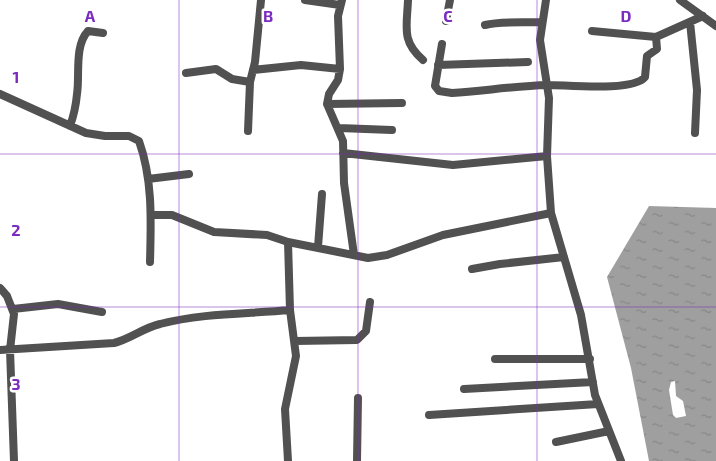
<svg xmlns="http://www.w3.org/2000/svg" width="716" height="461" font-family="'Exo 2',sans-serif">
  <style>
    .water { fill: url(#water-ripples); fill-rule: evenodd }
    .lines { fill: none; stroke-linecap: round; stroke-linejoin: round }
    .minor { stroke: #515151; stroke-width: 8 }
    .grid { fill: none; stroke: #7b2cbf; stroke-width: 1; stroke-opacity: 0.55 }
    .grid-label { font-size: 16px; text-anchor: middle; font-weight: bold; fill: #7b2cbf; stroke: #fff; stroke-width: 5; stroke-linejoin: round; paint-order: stroke }
  </style>
  <defs>
    <pattern id="water-ripples" width="26" height="14" patternUnits="userSpaceOnUse" patternTransform="scale(1.25)"><rect width="26" height="14" fill="#9f9f9f"/><path d="M2 4q2-2 4 0t4 0M15 11q2-2 4 0t4 0" fill="none" stroke="#878787"/></pattern>
  </defs>
  <rect width="100%" height="100%" fill="#fff"/>
  <path class="water" d="M 649,206 L 716,208 L 716,461 L 649,461 L 631,368 L 607,277 ZM 675,381 L 676,396 L 683,401 L 686,416 L 676,418 L 673,415 L 669,390 L 671,382 Z"/>
  <g class="lines">
    <path class="minor" d="M 305,0 L 340,5
      M 342,0 L 338,16 L 340,69 L 338,80 L 329,94 L 327,104 L 343,141 L 344,183 L 354,255
      M 408,0 C 407,27 401,41 423,60
      M 546,0 L 540,40 L 549,98 L 547,156 L 551,213 L 581,315 L 595,395 L 621,461
      M 680,0 L 716,26
      M 446,21 L 450,0
      M 690,22 L 697,90 L 695,133
      M 485,25 C 501,21 524,23 542,22
      M 592,31 L 656,37 L 703,16
      M 442,44 L 435,86 L 439,91 L 452,93 C 483,91 515,86 547,85 C 568,85 633,92 645,77 L 647,56 L 657,49 L 656,37
      M 438,65 L 528,62
      M 253,70 L 301,65 L 340,69
      M 186,73 L 216,69 L 232,79 L 250,82
      M 0,94 L 86,133 L 105,136 L 129,136 L 139,141 C 153,180 151,222 150,262
      M 327,104 L 402,103
      M 70,126 C 74,115 76,105 77,94 C 80,75 74,46 88,31 L 103,33
      M 339,128 L 392,130
      M 248,131 L 250,82 L 255,62 L 261,0
      M 343,153 L 453,165 L 547,156
      M 148,179 L 189,174
      M 152,215 L 172,215 L 214,232 L 267,235 L 288,242 L 368,258 L 387,255 L 443,235 L 551,213
      M 318,247 L 322,194
      M 472,269 L 500,264 L 564,257
      M 0,288 L 7,296 L 14,314 L 10,350 L 14,461
      M 13,309 L 58,304 L 102,312
      M 295,341 L 357,340 L 366,331 L 370,302
      M 0,350 L 114,343 C 130,339 143,328 160,324 C 202,313 247,314 290,310
      M 495,359 L 590,359
      M 464,389 L 593,382
      M 429,415 L 598,404
      M 556,442 L 609,431
      M 288,461 L 285,409 L 296,356 L 290,310 L 288,242
      M 357,461 L 358,398"/>
  </g>
  <path class="grid" d="M 179,0 L 179,461M 358,0 L 358,461M 537,0 L 537,461M 0,154 L 716,154M 0,307 L 716,307"/>
  <g class="grid-label">
    <text x="90" y="22">A</text>
    <text x="268" y="22">B</text>
    <text x="448" y="22">C</text>
    <text x="626" y="22">D</text>
    <text x="16" y="83">1</text>
    <text x="16" y="236">2</text>
    <text x="16" y="390">3</text>
  </g>
</svg>
